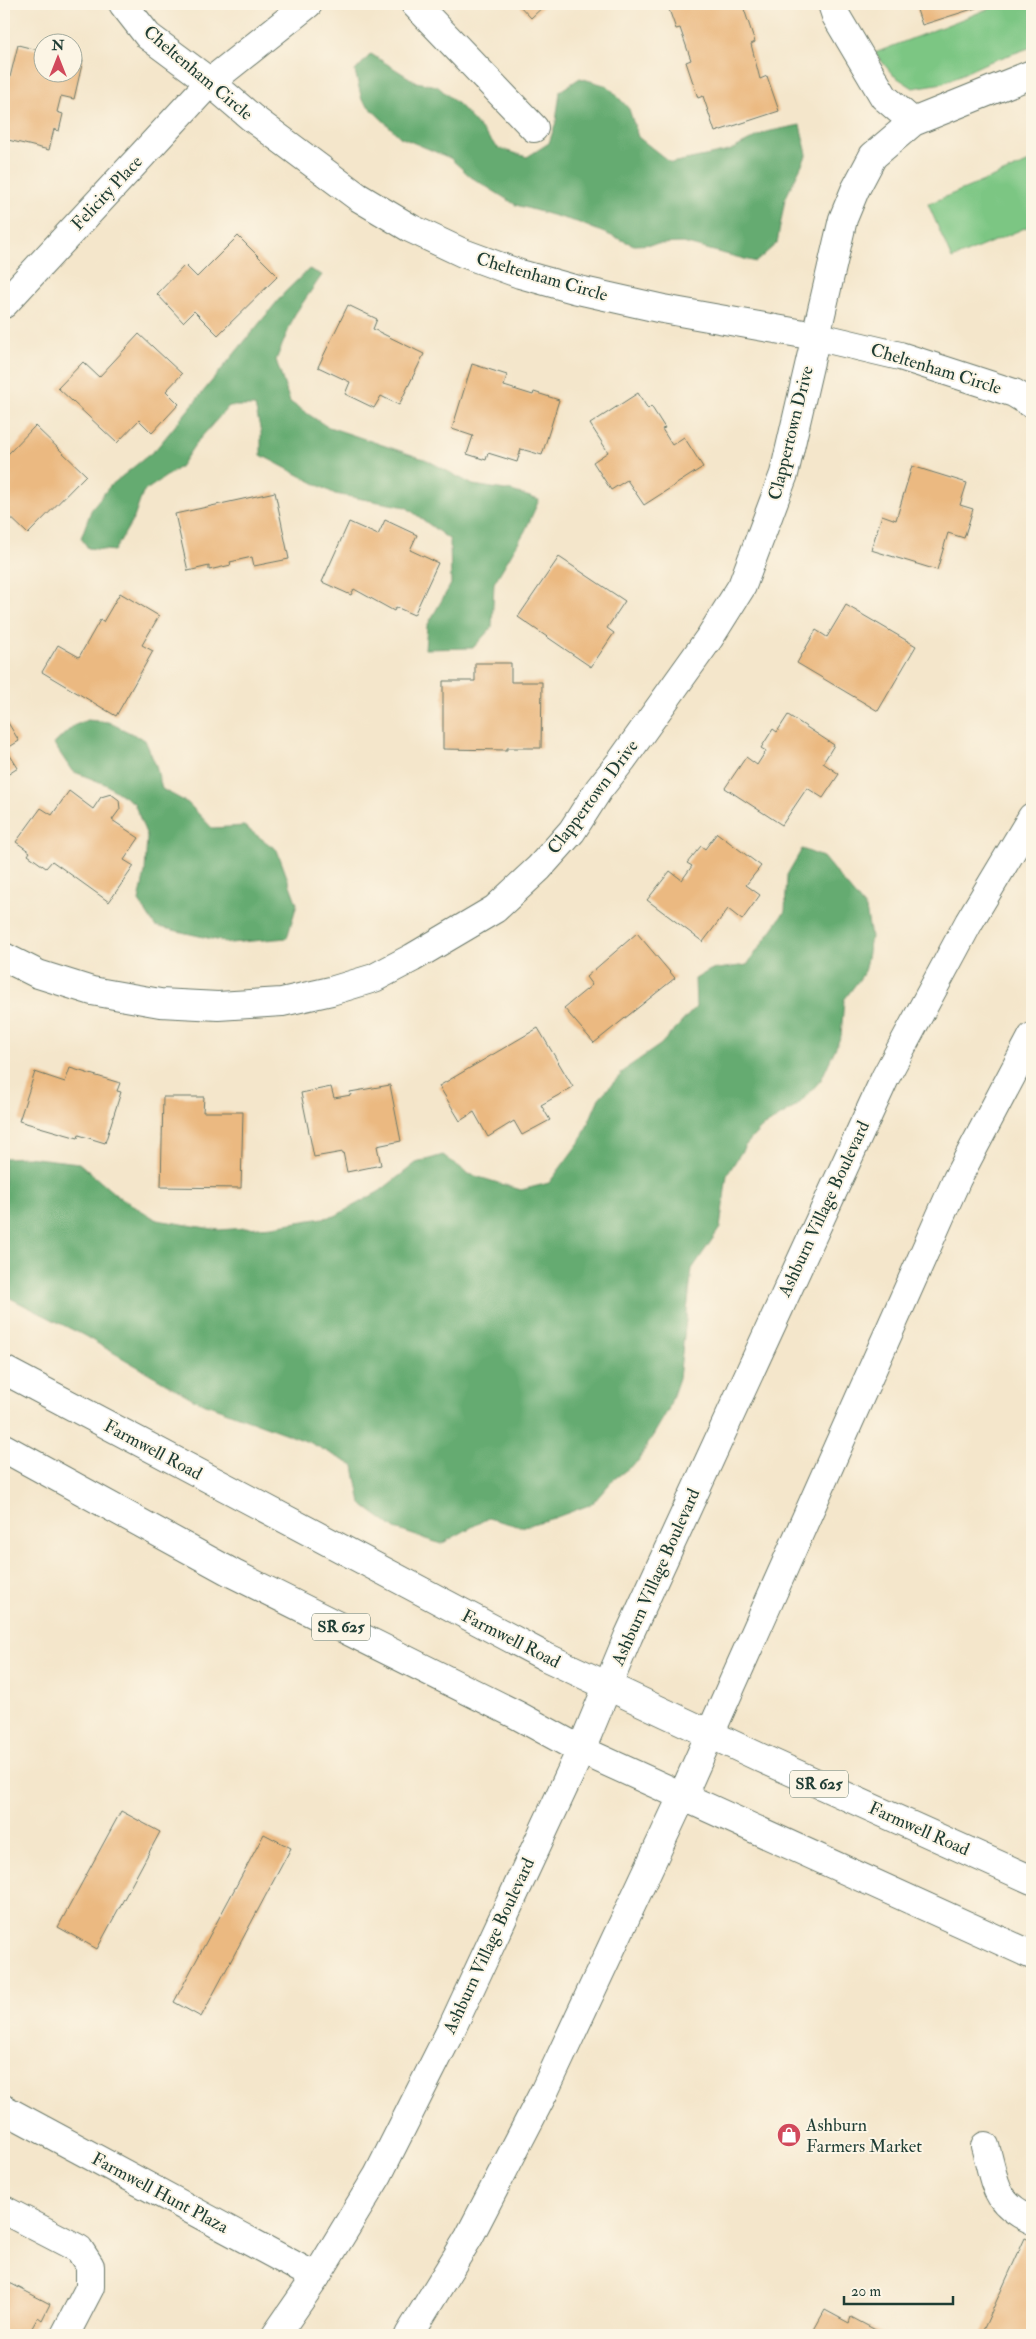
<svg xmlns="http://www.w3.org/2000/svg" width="1036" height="2339" font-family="'IM FELL Double Pica',serif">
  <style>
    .green { fill: #7cc683; stroke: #4e825c }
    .forest { fill: #65ab71; stroke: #427452 }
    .building { fill: #ebb981 }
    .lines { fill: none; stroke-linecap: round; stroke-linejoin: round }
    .minor-casing { stroke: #6a7869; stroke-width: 30 }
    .major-casing { stroke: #6a7869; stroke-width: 30 }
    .minor { stroke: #fff; stroke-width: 28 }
    .major { stroke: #fff; stroke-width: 28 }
    .labels { text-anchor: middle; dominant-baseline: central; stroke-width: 4; stroke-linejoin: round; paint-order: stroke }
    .shield { fill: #fcf5e5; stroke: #617469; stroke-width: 1 }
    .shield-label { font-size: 16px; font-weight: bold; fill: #1f3d34 }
    .street-label { font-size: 18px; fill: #1f3d34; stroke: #fcf5e5 }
    .poi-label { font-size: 18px; fill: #1f3d34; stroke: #fcf5e5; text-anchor: start }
  </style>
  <rect width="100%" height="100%" fill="#fcf5e5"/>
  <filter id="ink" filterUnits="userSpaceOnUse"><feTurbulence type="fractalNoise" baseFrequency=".02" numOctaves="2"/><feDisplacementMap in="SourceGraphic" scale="10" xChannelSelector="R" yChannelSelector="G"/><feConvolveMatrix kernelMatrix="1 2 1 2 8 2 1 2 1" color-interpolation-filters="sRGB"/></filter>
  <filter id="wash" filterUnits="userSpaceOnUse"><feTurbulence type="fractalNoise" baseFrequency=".0096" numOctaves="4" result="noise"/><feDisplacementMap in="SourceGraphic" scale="20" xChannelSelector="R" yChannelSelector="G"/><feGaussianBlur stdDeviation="1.12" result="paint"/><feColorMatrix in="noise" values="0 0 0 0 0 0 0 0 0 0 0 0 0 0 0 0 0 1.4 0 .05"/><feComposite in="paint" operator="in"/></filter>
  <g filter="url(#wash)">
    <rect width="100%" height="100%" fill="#f4e6cb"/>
    <path class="green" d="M 1001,4 L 1032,4 L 1032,47 L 986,63 L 943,83 L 913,88 L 893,75 L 875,53 Z
      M 1032,161 L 1032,225 L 952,259 L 928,204 Z"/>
    <path class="forest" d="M 371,54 L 416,82 L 437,86 L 460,106 L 498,148 L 527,157 L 549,143 L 556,122 L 560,91 L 580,78 L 608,86 L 629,109 L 638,137 L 671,163 L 729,151 L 766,132 L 800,125 L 807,154 L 785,199 L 777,243 L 756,262 L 683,243 L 634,245 L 577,222 L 516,205 L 471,177 L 450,158 L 400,137 L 362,100 L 355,71 Z
      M 309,269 L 322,275 L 295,314 L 276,360 L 290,402 L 326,426 L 427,460 L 473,485 L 512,491 L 539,500 L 525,531 L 494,583 L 492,627 L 473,648 L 425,649 L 427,626 L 451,584 L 450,540 L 406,507 L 335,494 L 261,455 L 261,432 L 255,406 L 229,406 L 196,443 L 180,467 L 143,492 L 134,518 L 114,551 L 88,548 L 81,538 L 92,508 L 110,486 L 156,449 L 285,292 Z
      M 87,720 L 108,722 L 145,740 L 156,766 L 162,789 L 188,803 L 212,828 L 244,826 L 277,850 L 297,904 L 287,938 L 230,943 L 155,926 L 139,901 L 145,872 L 147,836 L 134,803 L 105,784 L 72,771 L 54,744 L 73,726 Z
      M 802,849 L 823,857 L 866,909 L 871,937 L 864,973 L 844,1000 L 841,1036 L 821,1080 L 797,1106 L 761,1128 L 745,1146 L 727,1175 L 720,1228 L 692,1269 L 679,1378 L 668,1410 L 638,1461 L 613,1480 L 592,1504 L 554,1518 L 521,1527 L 488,1518 L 441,1544 L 395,1529 L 361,1504 L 354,1466 L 311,1443 L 195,1400 L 83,1335 L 4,1295 L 4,1158 L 27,1157 L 79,1163 L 116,1195 L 157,1220 L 219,1230 L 273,1226 L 335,1216 L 380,1191 L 416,1163 L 443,1155 L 469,1174 L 521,1190 L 549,1183 L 581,1140 L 599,1098 L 628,1067 L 660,1045 L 696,1007 L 695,979 L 710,970 L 747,965 L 785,911 L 787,875 Z"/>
    <g id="blocks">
      <path class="building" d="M 518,4 L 546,4 L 531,18 Z
        M 667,4 L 736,4 L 737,8 L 743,6 L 755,42 L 751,44 L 760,79 L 767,76 L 779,111 L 715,132 L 703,96 L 698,98 L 686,62 L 691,60 L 680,28 L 676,29 Z
        M 915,4 L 982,4 L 982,6 L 922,25 Z
        M 18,45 L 42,51 L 42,72 L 72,72 L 72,58 L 83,60 L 74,99 L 61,96 L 57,112 L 63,114 L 59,131 L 54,129 L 49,150 L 4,139 L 4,89 L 7,89 Z
        M 238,236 L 278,276 L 218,335 L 194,311 L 183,322 L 157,294 L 185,265 L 197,277 Z
        M 348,305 L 377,319 L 373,329 L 424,354 L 399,405 L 381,396 L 374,408 L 345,394 L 350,382 L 318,367 Z
        M 139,334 L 182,374 L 166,391 L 179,404 L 152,433 L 139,420 L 117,443 L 58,388 L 83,362 L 99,377 Z
        M 472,364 L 507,375 L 504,386 L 533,395 L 534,392 L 559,400 L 542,455 L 521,449 L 517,462 L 488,453 L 486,460 L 467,454 L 473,436 L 452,429 Z
        M 638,393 L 648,409 L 651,406 L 665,428 L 662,429 L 672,445 L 684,437 L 703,467 L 644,505 L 627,480 L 611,490 L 593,462 L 608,452 L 590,424 Z
        M 35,426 L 86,475 L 28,534 L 4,511 L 4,450 L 8,454 Z
        M 912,466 L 967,483 L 960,505 L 973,509 L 964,538 L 948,533 L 937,570 L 871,550 L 882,515 L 896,520 Z
        M 275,492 L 289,559 L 254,566 L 252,557 L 230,562 L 231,565 L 209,570 L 209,566 L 188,571 L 175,514 Z
        M 385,520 L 417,535 L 410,550 L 438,563 L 414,615 L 396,607 L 394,611 L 354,589 L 351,595 L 322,582 L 349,522 L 378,535 Z
        M 559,557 L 625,601 L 607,628 L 614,633 L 591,667 L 518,617 Z
        M 120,593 L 159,616 L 142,645 L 153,651 L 116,716 L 42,672 L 58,645 L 79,657 L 100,620 L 103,622 Z
        M 846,605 L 916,646 L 878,711 L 797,663 L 816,630 L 827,637 Z
        M 475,663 L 511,663 L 511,682 L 542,682 L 541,748 L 507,748 L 507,750 L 443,749 L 443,681 L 475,681 Z
        M 788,715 L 834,745 L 823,763 L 839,774 L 823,798 L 807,788 L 782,825 L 725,788 L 746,757 L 757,765 L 766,751 L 761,748 L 773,729 L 777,732 Z
        M 4,716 L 19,741 L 6,749 L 18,768 L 4,777 Z
        M 69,791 L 93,809 L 101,797 L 111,794 L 119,800 L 120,809 L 112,820 L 139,838 L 124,860 L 134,866 L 109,902 L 52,861 L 46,868 L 28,855 L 30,852 L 16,842 L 41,808 L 52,815 Z
        M 717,833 L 761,866 L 746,885 L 760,895 L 742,920 L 728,909 L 703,942 L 647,900 L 670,871 L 682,880 L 692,866 L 687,863 L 701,846 L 705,849 Z
        M 637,933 L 675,978 L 594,1043 L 564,1008 L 592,985 L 586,977 Z
        M 538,1028 L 573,1087 L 541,1105 L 550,1120 L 522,1135 L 514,1121 L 488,1137 L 474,1112 L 460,1121 L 439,1086 Z
        M 70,1068 L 120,1083 L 117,1091 L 121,1092 L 105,1143 L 79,1135 L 78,1138 L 19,1121 L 35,1072 L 65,1082 Z
        M 390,1085 L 401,1141 L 377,1146 L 381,1165 L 347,1172 L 343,1152 L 314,1157 L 301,1093 L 331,1087 L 334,1098 L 351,1095 L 350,1092 Z
        M 163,1097 L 204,1097 L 203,1112 L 243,1112 L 241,1188 L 161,1187 Z
        M 121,1811 L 160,1832 L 97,1949 L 58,1927 Z
        M 264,1834 L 291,1848 L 201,2017 L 174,2002 Z
        M 1025,2238 L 1032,2241 L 1032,2335 L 981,2335 Z
        M 4,2280 L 50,2304 L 42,2320 L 38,2317 L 28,2335 L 4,2335 Z
        M 825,2310 L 849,2323 L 851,2317 L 885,2335 L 811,2335 Z"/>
    </g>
  </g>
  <g filter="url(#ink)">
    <use href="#blocks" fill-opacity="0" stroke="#6a7869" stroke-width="1"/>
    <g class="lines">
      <g class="minor-casing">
        <path id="minor" d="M 123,4 L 148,36 L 210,82 L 251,117 L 358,197 L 410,228 L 463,253 L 520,274 L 574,289 L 663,309 L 815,336 L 900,356 L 1014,393 L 1032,404
          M 415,4 L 534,128
          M 832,4 L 836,16 L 884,97 L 913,122
          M 4,304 L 210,82 L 308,4
          M 4,957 L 38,974 L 92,991 L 160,1003 L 218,1006 L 282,1002 L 331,991 L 374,978 L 412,958 L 495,909 L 539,868 L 572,831 L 599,789 L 622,760 L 710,637 L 742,586 L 784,474 L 843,219 L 855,190 L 873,156 L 913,122 L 1032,74
          M 4,2109 L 316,2277
          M 985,2146 C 996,2184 993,2202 1032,2220
          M 4,2210 L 79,2249 L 90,2266 L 90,2287 L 65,2335"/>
      </g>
      <g class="major-casing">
        <path id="major" d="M 4,1370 L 546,1657 L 759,1757 L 1032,1880
          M 4,1448 L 234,1574 L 517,1715 L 581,1750 L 1032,1955
          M 276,2335 L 316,2277 L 378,2175 L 450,2032 L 581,1750 L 628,1637 L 885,1078 L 969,922 L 1032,817
          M 409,2335 L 469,2237 L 544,2092 L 682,1797 L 957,1179 L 1032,1037"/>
      </g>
      <use href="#minor" class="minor"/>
      <use href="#major" class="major"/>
    </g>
  </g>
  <defs>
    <g id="shop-disc" transform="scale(1.25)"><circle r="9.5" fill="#d1495b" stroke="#fcf5e5"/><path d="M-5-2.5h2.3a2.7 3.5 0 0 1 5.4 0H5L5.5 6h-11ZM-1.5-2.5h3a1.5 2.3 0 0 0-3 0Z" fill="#fff"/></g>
  </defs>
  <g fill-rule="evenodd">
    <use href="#shop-disc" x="789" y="2135"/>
  </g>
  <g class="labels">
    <g class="shield">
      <rect x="312" y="1613.5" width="58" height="27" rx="4"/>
      <rect x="790" y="1770.5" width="58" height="27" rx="4"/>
    </g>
    <g class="shield-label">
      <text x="341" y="1627">SR 625</text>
      <text x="819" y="1784">SR 625</text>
    </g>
    <g class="street-label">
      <text transform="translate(198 73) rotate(40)">Cheltenham Circle</text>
      <text transform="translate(107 193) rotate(-47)">Felicity Place</text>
      <text transform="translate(542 277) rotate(16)">Cheltenham Circle</text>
      <text transform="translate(936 369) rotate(17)">Cheltenham Circle</text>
      <text transform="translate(791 433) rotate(-76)">Clappertown Drive</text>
      <text transform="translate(593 797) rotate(-53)">Clappertown Drive</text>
      <text transform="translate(824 1209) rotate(-65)">Ashburn Village Boulevard</text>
      <text transform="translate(153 1450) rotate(28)">Farmwell Road</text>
      <text transform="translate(656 1577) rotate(-66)">Ashburn Village Boulevard</text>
      <text transform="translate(511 1639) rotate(27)">Farmwell Road</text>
      <text transform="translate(919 1829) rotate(24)">Farmwell Road</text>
      <text transform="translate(489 1946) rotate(-65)">Ashburn Village Boulevard</text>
      <text transform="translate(160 2193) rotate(28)">Farmwell Hunt Plaza</text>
    </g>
    <g class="poi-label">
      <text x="806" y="2125">Ashburn<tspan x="806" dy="21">Farmers Market</tspan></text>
    </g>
  </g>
  <rect width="1036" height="2339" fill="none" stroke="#fcf5e5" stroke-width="20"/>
  <g transform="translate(58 58)"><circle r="24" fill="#fcf5e5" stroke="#a4ab9e"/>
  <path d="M0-4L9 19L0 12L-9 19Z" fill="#d1495b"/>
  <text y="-8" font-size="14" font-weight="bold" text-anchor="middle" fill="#1f3d34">N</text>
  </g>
  <path d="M844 2296v8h109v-8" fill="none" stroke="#1f3d34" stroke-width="2.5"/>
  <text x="851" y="2296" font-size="15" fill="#1f3d34" stroke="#fcf5e5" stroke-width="4" paint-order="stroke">20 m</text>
</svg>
